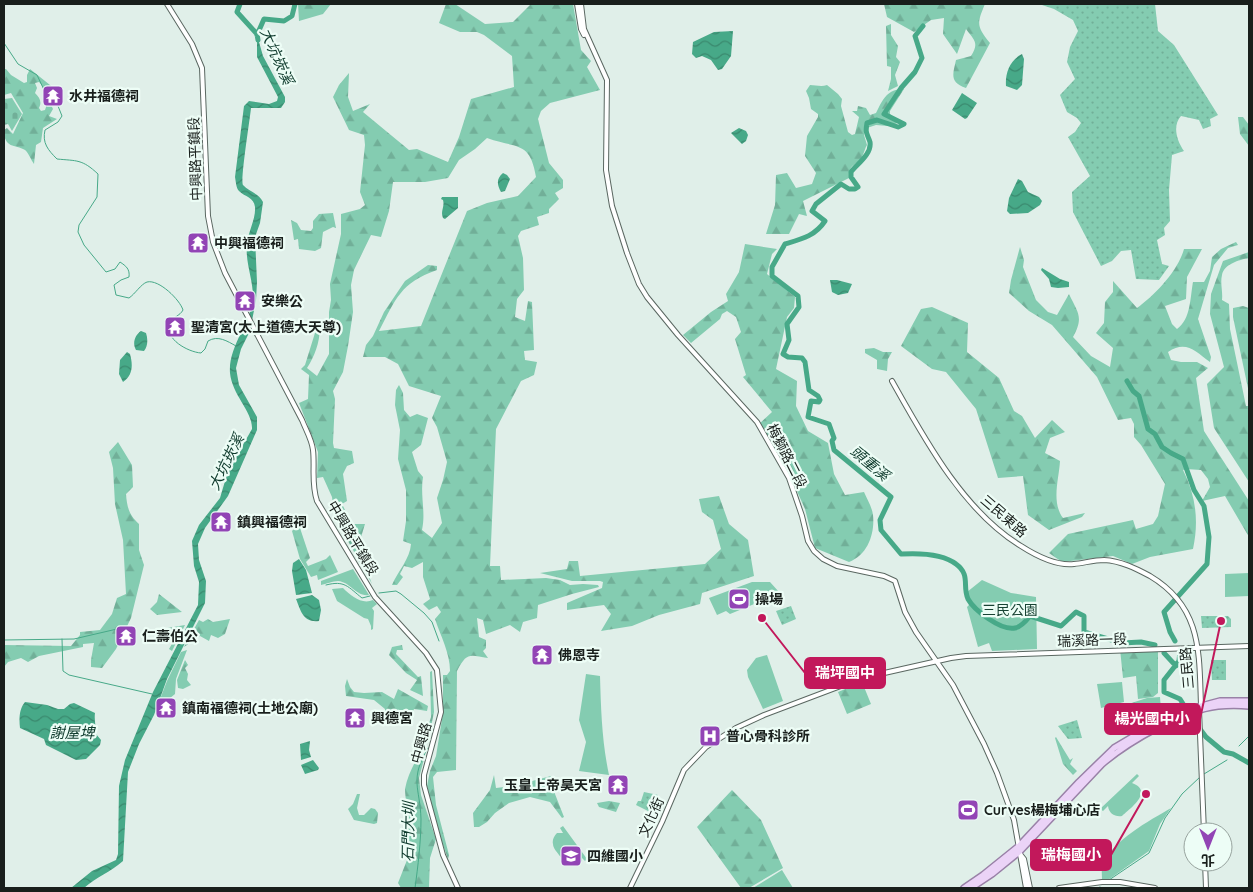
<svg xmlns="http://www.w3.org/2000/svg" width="1253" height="892" font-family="Quicksand,'Noto Sans TC',sans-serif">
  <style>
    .grass { fill: url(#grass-dots) }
    .forest { fill: url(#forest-firs) }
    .cemetery { fill: url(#cemetery-stones) }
    .green { fill: #84ccb1 }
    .water { fill: url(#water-waves) }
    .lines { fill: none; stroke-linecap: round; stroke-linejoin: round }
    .stream { stroke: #47a988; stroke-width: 1 }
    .river { stroke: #47a988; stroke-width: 5 }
    .minor-casing { stroke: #5a6761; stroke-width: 6 }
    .major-casing { stroke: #9981a7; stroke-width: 8 }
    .minor { stroke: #fff; stroke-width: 4 }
    .major { stroke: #ebd3f7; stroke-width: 5 }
    .labels { text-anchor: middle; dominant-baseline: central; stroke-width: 4.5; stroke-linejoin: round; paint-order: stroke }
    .poi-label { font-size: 14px; font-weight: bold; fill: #191f1c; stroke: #edfdf6; text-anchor: start }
    .street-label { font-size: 14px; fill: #191f1c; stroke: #edfdf6 }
    .park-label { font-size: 14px; fill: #184334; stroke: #edfdf6 }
    .water-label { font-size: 15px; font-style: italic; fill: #0e3a2c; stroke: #edfdf6 }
    .leader { fill: none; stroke: #c2185b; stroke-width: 2 }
    .callout-dot { fill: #c2185b; stroke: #edfdf6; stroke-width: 2 }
    .callout { fill: #c2185b; stroke: #c2185b; stroke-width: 2 }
    .callout-label { font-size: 15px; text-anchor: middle; font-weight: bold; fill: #fff }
  </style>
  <defs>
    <pattern id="grass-dots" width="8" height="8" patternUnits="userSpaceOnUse" patternTransform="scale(1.25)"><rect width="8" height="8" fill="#84ccb1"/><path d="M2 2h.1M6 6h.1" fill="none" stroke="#71af98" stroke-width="1.8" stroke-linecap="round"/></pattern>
    <pattern id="forest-firs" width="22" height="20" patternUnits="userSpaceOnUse" patternTransform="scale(1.25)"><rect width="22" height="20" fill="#84ccb1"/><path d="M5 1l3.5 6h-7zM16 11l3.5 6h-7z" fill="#71af98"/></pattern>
    <pattern id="cemetery-stones" width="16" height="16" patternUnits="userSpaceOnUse" patternTransform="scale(1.25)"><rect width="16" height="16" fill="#84ccb1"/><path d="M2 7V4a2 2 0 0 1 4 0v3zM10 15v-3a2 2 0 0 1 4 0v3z" fill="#71af98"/></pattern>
    <pattern id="water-waves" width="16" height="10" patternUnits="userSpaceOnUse" patternTransform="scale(1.25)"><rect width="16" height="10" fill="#47a988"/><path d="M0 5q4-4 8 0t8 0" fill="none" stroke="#3a896e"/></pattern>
  </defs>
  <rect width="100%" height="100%" fill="#e0efe9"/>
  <path class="grass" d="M 1039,4 L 1155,4 L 1158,31 L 1174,45 L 1218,115 L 1210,119 L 1211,126 L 1203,129 L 1199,120 L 1181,116 C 1172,126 1177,141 1184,151 L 1172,155 L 1169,190 L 1170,221 L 1164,228 L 1165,235 L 1157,240 L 1162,264 L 1169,266 L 1159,280 L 1136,279 L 1131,250 L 1121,251 L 1112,261 L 1101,266 L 1073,212 L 1072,192 L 1090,176 L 1068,137 L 1075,132 L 1081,123 L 1077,118 L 1067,112 L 1060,95 L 1075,79 L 1067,62 L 1070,47 L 1078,31 L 1073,20 L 1054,9 Z
    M 791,606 L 796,619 L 782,625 L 776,611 Z
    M 1201,616 L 1228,616 L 1231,619 L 1231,627 L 1202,628 Z
    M 1211,660 L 1226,660 L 1226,680 L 1212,680 Z
    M 1077,720 L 1082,738 L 1068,739 L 1058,726 Z
    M 644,792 L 658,795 L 652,813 L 636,805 L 638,801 L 641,801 Z"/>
  <path class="forest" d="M 298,4 L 331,4 L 323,14 L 299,21 Z
    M 446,4 L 455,4 L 485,24 L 513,22 L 531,4 L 573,4 L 581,50 L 591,61 L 587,67 L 600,90 L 550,103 L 541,111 L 538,119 L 549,163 L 563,180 L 563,188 L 555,193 L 559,199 L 549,209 L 549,213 L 537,217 L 539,225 L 521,231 L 518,236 L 523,258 L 524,290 L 517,299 L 515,317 L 525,321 L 528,301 L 532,302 L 534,350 L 524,351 L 525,360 L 537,362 L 534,375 L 521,381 L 496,429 L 490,566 L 500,566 L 501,580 L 546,578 L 560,580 L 570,585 L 583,584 L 598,585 L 599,587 L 572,594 L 538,605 L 537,618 L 523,622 L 520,632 L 510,625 L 486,634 L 483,620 L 477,618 L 479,637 L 486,640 L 486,648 L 483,651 L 488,658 C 469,655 467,652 457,671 L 456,770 L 437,772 L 433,777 L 436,805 L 449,855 L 448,859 L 439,834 L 427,786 L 430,771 L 436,756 L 443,713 L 443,675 L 447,675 L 450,671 C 450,653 441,637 435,619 L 441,612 L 437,606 L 429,610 L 423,604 L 430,599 L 423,577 L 423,562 L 412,568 L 404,566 L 400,574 L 403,577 L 397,585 L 392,585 C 398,571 410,559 411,544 L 403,541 L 406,521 L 406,490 L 398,459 L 400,430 L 395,405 L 396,390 L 399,385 L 403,393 L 404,410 L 410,417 L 417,414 L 428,418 L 421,445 L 412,452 L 418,471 L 423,477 C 420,496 426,512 422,530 L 432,538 L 442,523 L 437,498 L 443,480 L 447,462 L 437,427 L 432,418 L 441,396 L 409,386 L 398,364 L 385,357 L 363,357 L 366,345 L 373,336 L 384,312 L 405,281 L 428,265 L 437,266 L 437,270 C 400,283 396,299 379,331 L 421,326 L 467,211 L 487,203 L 518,196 L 536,177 C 530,140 517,149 487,138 L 475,149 L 459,160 L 448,178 L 425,182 L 393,182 L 389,211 L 381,237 L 371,235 L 354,270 L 351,285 L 353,312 L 348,346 L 343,372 L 333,391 L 335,399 L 333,443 L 334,448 L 352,451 L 354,463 L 347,466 L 343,474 L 347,501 L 342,504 L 352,524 L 365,524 L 358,547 L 372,584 L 348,541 L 347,533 L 334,512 L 332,497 L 323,477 L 317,478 L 318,452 L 299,403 L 308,399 L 309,375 L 301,369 L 305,365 L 319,320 C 322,336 316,354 307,368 L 317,376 L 329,354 L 329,312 L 331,300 L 330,284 L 341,234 L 341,214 L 360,209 L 365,205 L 360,192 L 365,145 L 364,135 L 349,130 L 333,97 L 339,85 L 349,73 L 348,97 L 353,111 L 370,104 L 363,112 L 409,150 L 417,149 L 448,162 L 459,137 L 471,99 L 514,87 L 512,56 L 484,35 L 477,32 L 460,32 L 439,23 Z
    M 884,4 L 985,4 C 977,23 976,26 990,43 L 966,88 C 949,82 953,74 956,60 L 971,56 C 979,43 975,41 966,29 L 957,54 L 943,34 L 944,18 L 931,20 L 914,32 L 887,17 Z
    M 891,24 L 891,35 L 898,46 L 896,57 L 900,62 L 895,75 L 898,86 L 888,91 L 891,79 L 891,67 L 887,66 L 886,26 Z
    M 4,69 L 6,69 L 11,75 L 24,83 L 27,82 L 27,75 L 30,69 L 55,89 L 56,93 L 49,94 L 39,82 L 35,83 L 37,88 L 35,93 C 40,98 42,102 39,108 L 41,111 L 45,110 L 47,104 L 51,105 L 53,109 L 49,116 L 57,119 L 43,128 L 41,142 L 36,145 L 34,164 C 31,160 28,152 25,150 C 15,144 4,149 4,130 L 7,128 L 13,134 L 23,113 L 11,93 L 4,95 Z
    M 810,85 C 816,85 821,87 827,85 L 838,94 L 842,99 L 841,106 L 848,132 L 852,135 L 855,134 L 859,117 L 852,111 L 857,111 L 858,106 L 866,108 L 870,115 L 876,113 C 883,99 887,89 904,89 L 890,111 L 890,114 L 898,123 L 888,126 L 876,125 L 864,129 L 864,135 L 867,145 C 865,148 864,153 862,157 C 856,166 848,164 849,178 L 803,201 L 807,216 L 799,214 L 789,234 L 766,234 L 775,205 L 776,175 L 787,173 L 796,188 L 812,184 L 816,173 L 805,156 L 807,136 L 818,117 L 818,114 L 811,109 L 809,98 L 806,91 Z
    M 1238,117 L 1243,117 L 1249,125 L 1249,146 L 1240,134 Z
    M 333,213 L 336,228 L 333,227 L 323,232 L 321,248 L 315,251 L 299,249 L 298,239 L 294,240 L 291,220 L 297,223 L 301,230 L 311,231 L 313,228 L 313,221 L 319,214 Z
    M 1236,242 L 1238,245 L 1228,248 L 1214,265 L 1198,319 L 1211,357 L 1210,362 C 1195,351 1186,340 1168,352 L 1171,360 L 1181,362 L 1197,362 L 1208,368 L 1196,378 L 1204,431 L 1249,501 L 1249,537 L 1225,496 L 1202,501 L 1210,487 L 1208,479 L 1201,470 L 1186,469 L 1183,470 C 1196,496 1199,521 1193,549 L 1150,557 L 1132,564 L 1113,556 L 1062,562 L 1049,553 L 1068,534 L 1133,520 L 1136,529 L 1153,524 L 1158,516 L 1165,484 L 1141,445 L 1134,437 L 1134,424 L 1131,418 L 1118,420 L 1097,377 L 1052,325 L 1029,311 L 1009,293 L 1011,280 L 1020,247 L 1024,260 L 1023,267 L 1036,300 L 1048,312 L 1057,315 L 1069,294 C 1078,313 1084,317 1073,337 L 1091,356 L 1110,367 L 1113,348 L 1096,333 L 1104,323 L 1105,302 L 1113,292 L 1113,281 L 1137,308 C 1155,295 1178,271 1184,249 L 1202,249 L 1187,277 L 1186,299 L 1165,306 L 1172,324 L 1177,329 C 1191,319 1190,298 1193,282 L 1204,282 L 1210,271 L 1212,257 L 1221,249 Z
    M 745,244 L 777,249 L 772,254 L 767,274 L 795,297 L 794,308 L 787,317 L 776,369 L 797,381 L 796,406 L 808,431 L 828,443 L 834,474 L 845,495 L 864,492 C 867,499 872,507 873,515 C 875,533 868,555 849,562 L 815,548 L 805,509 L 792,480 L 759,424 L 772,412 L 743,377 L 746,375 L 735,339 L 741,332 L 736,317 L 727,311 L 722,314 L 720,319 L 691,343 L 683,335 L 711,312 L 728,301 L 726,294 L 739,272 Z
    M 1249,252 L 1249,258 C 1239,260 1224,264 1222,275 C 1220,283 1223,292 1222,300 L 1229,304 L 1230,329 L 1246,406 L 1249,406 L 1249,482 L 1214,428 L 1207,384 L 1224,367 L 1210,314 L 1211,294 L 1223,261 Z
    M 1243,306 L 1249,308 L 1249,393 L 1233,317 L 1233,308 Z
    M 932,307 L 968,323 L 967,352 L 999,378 L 1014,411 L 1022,416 L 1035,438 L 1052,420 L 1065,432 L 1050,438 L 1045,453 L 1060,461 C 1059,479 1051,502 1063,518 L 1085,513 L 1082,517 L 1049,530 L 1028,515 L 1023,476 L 998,478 L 976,409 L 946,372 L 932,369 L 901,346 L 921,309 Z
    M 874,348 L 883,352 L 892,352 L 888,359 L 887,371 L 877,369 L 877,360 L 865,353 L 865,349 Z
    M 118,442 L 132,465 L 133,487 L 126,494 C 127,507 129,515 139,524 L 139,550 L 144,565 L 131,618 L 116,649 L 102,668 L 91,667 L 91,660 L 94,643 L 83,644 L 83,647 L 39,656 L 28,662 L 21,658 L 8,662 L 4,667 L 4,645 L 71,646 L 80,635 L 80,632 L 100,630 L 112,614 L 117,598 L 126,594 L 123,540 L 115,504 L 113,468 L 109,452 Z
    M 719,496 L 729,524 L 748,540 L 754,576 L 702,593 L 700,604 L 659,615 L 632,626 L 601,631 L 611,614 L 604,605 L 567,610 L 567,603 L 602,588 L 603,582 L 600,581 L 572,581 L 540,573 L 567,569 L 569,561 L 578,561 L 580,576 L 705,564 L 721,549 L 713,520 L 702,512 L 699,499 Z
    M 300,528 L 310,558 L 306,562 L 308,566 L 326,559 L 330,555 L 338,572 L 318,580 L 317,575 L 311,577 L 300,559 L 292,531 L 294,529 Z
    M 159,594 L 182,612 L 157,615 L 150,609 L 157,602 Z
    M 208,619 L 213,622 L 230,619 L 225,634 L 218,638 L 211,635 L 209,641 L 200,636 L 184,647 L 199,620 L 203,622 Z
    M 185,625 L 172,651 L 169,649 L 173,642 L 162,638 L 163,635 L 160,632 L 156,630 Z
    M 402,645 L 403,650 L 397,650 L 396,654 L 418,677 L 421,676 L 423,696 L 410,690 L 417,680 L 406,673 L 389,655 L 392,647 Z
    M 1120,649 L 1158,649 L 1158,693 L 1153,697 L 1138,699 L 1136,676 L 1123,678 Z
    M 185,660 L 188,665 L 185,668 L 188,674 L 187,680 L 191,685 L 183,689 L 178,688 L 177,680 Z
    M 432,671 L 434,712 L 428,742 L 424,740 L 431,717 L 430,672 Z
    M 347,679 L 350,687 L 354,692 L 364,693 L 382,692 L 394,699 L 398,689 L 428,706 L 427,711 L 414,709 L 412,714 L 403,710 L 402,716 L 404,721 L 399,724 L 394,724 L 393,714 L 390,712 L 385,715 L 385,709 L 374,700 L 346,696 L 345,686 Z
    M 862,682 L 871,704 L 847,714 L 838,692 Z
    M 1160,697 L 1161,711 L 1159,716 L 1133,706 L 1129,710 L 1119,707 L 1147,698 Z
    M 1056,737 L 1070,760 L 1073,758 L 1070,764 L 1077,771 L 1073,775 L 1063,764 L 1055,738 Z
    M 418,756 L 424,759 L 419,778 L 421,795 L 436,839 L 430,858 L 429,888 L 401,888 L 398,883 L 409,855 L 403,849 C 413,839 405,830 404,820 C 404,815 406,809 406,804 C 406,799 405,794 405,789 C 407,777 413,766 418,756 Z
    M 494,775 L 496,788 L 513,786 L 551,776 L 555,794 L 564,817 L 562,818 L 550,802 L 530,797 L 509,803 L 495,813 L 487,822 L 479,827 L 474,827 L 473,813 L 490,790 Z
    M 732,790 L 761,820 L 783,868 L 749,888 L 741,888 L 697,827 Z
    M 357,794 L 360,794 L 357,808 L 359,815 L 364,815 L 371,808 L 375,809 L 378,813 L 377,823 L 374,824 L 354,820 L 348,809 L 353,804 Z
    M 609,801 L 620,803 L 616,812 L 599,807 L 597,803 Z"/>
  <path class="cemetery" d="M 12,98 L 22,114 L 12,131 L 8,124 L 4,125 L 4,99 Z"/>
  <path class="green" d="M 353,569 L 369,595 C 356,597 351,582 338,581 C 333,581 326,584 321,585 L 321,581 Z
    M 1249,573 L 1249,596 L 1225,597 L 1225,574 Z
    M 982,580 L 1011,593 L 1036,597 L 1037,649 L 992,651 L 989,643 L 978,647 L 967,607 L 971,603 L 967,596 L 967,592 Z
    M 752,582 L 770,582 L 779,592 L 774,596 L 730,614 L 726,611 L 717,615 L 709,598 Z
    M 343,588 C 351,596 362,605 373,600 L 377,604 L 372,608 L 374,611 L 373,629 L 371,630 L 371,626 L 368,619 L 364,618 L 337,601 L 332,589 Z
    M 187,650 L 176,679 L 175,694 L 164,703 L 155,712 L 167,681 L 181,652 Z
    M 767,655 L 783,701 L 763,709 L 748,677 L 747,670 L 756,658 Z
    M 586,674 L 600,676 C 601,710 602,742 609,775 L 579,771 L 586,742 L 579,720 Z
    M 1122,682 L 1124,702 L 1101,708 L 1097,684 Z
    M 1137,774 L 1139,776 L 1132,783 C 1154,791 1131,808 1122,816 C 1115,817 1109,814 1108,806 L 1103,811 L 1100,809 Z
    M 1171,808 L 1160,824 L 1149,851 L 1108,880 L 1102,880 C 1102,875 1101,869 1103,864 C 1113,840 1149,821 1171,808 Z
    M 563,826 L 587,859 L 585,861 L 582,858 L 582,861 C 571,869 566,864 559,855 C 557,852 553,848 553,844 C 552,840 554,836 557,833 L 563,833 L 560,828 Z
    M 782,870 L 793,888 L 753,888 Z"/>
  <path class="water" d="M 733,31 L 731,56 L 722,69 L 718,70 L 711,60 L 702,56 L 696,58 L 692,54 L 693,42 L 714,32 Z
    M 257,35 L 263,56 L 285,97 L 285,102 L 281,108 L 251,108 C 250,119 240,181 243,185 C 249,192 259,193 263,202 L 260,223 L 255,237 L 257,282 L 256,300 L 250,331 L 241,349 L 236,368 L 239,385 L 257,417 L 257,430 L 228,496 L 205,528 L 198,544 L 199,560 L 206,581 L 205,603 L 167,679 L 154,715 L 139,744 L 128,772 L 123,861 C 111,872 96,877 84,888 L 71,888 L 92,871 L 116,860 L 118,854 L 119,786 L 125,760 L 153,692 L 198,605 L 199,582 L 194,566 L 192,541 L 199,525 L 220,498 L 228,471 L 252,429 C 253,412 232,395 230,373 C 228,346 251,324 253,297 C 253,279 245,262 247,244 C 248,232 256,219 255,207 C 254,197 245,197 239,191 C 236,188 236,182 235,177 L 244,106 L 249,101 L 269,104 L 277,101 L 278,97 L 257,57 Z
    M 1022,54 L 1024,59 L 1022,85 L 1017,90 L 1006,86 C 1005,73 1010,60 1022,54 Z
    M 962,93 L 977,103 L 967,118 L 965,119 L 952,110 Z
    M 739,128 L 746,131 L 748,135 L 746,141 L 742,144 L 731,133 Z
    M 503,173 L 507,175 L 510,179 L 505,191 L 501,192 C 497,185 496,179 503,173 Z
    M 1018,179 L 1022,181 L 1028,192 L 1039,197 L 1042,201 L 1040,205 L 1028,213 L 1010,214 L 1007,211 L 1009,198 Z
    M 442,197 L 458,197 L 458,208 L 445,219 L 443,218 C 440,211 445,207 443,200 L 441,199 Z
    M 1042,268 L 1060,279 L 1069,282 L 1069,287 L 1058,288 L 1051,287 L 1049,279 L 1041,270 Z
    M 830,280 L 837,280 L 852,284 L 848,293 L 838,295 L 832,292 Z
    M 141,331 L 146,333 C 148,339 148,346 144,351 L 136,350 C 132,343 135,335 141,331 Z
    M 127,352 L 130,354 C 133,365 133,375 123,382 L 119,374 L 120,360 Z
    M 299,559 L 306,570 L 312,593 L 296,595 L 292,571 L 293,563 Z
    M 312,595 L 319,600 L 321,610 L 319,621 C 303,623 301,611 296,599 Z
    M 25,702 L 47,705 L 58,709 L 64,709 L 70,704 L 74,703 L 95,713 C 94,720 96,726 96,734 L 101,740 L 100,745 L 86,759 L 76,760 L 46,745 L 44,739 L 20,728 C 19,719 19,709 25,702 Z
    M 310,741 L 309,750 L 311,757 L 301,760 L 300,744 Z
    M 313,760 L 319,768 L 318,770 L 305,774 L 301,765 Z"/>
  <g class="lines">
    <path class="stream" d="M 4,43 L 18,64 L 37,75 L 46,94 L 58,106 L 62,116 L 58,122 L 45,130 C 42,143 48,150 57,159 C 77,161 82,159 98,174 L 97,197 L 79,225 L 78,232 L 84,245 L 106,272 L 115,269 L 120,262 C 126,266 130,269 129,277 L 121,280 L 114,285 L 116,295 L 129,298 C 135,294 141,284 147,282 C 159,279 180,300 183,310 C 180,316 172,317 170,324 C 164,339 188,352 201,353 L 205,349 L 208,341 C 218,335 227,341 236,346
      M 326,585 C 345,580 348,587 362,598 L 370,596
      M 379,593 L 396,591 L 401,594 L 424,613 L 432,622 L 439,641
      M 62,639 L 63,671 L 69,675 L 152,694
      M 4,640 L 74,639 L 117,629
      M 1239,746 L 1249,736
      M 1204,774 L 1227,760
      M 1109,880 L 1149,853 L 1165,818 L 1182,794 L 1200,777
      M 415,888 C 418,866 421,841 421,819 C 420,787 409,780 428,748
      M 1097,888 L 1100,887"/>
    <path class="river" d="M 240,4 L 237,12 L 257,34 L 258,40
      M 923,26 L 915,36 L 922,58 L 915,72 L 901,88 L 884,114 L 904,124 L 898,127 L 877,120 L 867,123 C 865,134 867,133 870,142 C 872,154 857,164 851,172 L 851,177 L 858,187 L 855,189 L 849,189 L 841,184 L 816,204 L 812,211 L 825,221 C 815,236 802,239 785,244 L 772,267 L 772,276 L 798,296 L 799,307 L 787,324 L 789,340 L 783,354 L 788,357 L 802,358 L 805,362 L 809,390 L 818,396 L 820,400 L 819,402 L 811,401 L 808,417 L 829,424 L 834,438 L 832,441 L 834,450 L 891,497 L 880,520 L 881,530 L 901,554 C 918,553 942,553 956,564 C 971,575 962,586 968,599 C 974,610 1001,631 1015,628 C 1021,627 1026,621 1030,616 L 1061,626 L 1076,612 L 1084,616 L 1084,632 L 1122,643 L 1141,642 L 1155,645
      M 257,35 L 264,19 L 284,21 L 292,16 L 295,4
      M 1127,381 L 1133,391 L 1139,396 L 1148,429 L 1155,434 L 1162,447 L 1171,453 L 1183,459 L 1194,490 L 1204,506 L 1209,537 L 1207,564 L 1164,612 L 1170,632 L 1175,641
      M 1180,651 L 1179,661 L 1164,680 L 1164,692 L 1180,699 L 1192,718
      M 1164,653 L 1176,666
      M 1200,729 L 1206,737 L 1224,752 L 1233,754 L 1249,763"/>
    <g class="minor-casing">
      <path id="minor" d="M 167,4 L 192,44 L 202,68 L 208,216 L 213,242 L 225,273 L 302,420 C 306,430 312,440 313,450 C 315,467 311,484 317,501 L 375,597 L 426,653 L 437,670 L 441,712 L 424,775 L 424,785 L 443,855 L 458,888
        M 577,4 L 581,29 L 584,35
        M 581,4 L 584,29 L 607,80 L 606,170 L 612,206 L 627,253 L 639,284 L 647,297 L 678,335 L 757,422 L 789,478 L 802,516 L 808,541 L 814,551 L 823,559 L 837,566 L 884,576 L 895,581 L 905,612 L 916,632 L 953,685 L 984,744 L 997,773 L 1014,820 L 1026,888
        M 892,381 C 924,438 963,511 1021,546 C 1035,555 1056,566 1074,564 C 1084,563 1094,560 1104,560 C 1121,561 1135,568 1150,576 C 1202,607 1199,652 1201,705 L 1199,710 L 1204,832
        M 1020,854 L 1024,859 L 1030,888
        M 1205,862 L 1206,888
        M 630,888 L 662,822 L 684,770 L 706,747 L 736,728 L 764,715 L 862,678 L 951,658 L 966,656 L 1249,646
        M 1059,888 L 1102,882 L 1120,882 L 1155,888"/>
    </g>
    <g class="major-casing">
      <path id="major" d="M 964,888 L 983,875 L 1019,846 L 1079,782 L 1114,748 L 1141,732 L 1190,709 L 1220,701 L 1249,701
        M 971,888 L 992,874 L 1019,852 L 1102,764 C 1129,741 1183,710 1218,706 C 1229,705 1239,705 1249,706"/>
    </g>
    <use href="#minor" class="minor"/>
    <use href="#major" class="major"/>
  </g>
  <defs>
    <g id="temple-square" transform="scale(1.125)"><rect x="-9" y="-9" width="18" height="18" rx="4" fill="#9244b5" stroke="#edfdf6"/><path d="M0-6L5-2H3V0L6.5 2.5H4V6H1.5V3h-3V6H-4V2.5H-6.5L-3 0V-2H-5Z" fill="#fff"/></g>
    <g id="stadium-square" transform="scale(1.125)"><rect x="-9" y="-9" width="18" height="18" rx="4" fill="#9244b5" stroke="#edfdf6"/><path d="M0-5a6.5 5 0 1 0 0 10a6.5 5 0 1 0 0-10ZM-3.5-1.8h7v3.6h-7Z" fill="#fff"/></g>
    <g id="hospital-square" transform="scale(1.125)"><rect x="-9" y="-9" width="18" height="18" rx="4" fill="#9244b5" stroke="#edfdf6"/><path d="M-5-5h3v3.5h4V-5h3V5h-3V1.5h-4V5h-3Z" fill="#fff"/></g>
    <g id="school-square" transform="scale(1.125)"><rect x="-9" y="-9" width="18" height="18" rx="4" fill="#9244b5" stroke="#edfdf6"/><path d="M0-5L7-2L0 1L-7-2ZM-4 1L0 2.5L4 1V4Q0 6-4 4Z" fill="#fff"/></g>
  </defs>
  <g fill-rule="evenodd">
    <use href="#temple-square" x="53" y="96"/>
    <use href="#temple-square" x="198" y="243"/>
    <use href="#temple-square" x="245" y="301"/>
    <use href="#temple-square" x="175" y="327"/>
    <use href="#temple-square" x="221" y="522"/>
    <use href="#stadium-square" x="739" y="599"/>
    <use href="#temple-square" x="126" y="636"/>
    <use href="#temple-square" x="542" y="655"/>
    <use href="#temple-square" x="166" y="708"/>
    <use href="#temple-square" x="355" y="718"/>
    <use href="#hospital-square" x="710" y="736"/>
    <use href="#temple-square" x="618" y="785"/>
    <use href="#stadium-square" x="968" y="810"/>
    <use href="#school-square" x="571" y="856"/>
  </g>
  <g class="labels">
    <g class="poi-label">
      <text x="69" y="96">水井福德祠</text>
      <text x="214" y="243">中興福德祠</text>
      <text x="261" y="301">安樂公</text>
      <text x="191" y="327">聖清宮(太上道德大天尊)</text>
      <text x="237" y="522">鎮興福德祠</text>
      <text x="755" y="599">操場</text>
      <text x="142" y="636">仁壽伯公</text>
      <text x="558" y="655">佛恩寺</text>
      <text x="182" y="708">鎮南福德祠(土地公廟)</text>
      <text x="371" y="718">興德宮</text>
      <text x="726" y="736">普心骨科診所</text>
      <text x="602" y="785" text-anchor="end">玉皇上帝昊天宮</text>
      <text x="984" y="810">Curves楊梅埔心店</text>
      <text x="587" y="856">四維國小</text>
    </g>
    <g class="street-label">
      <text transform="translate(195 159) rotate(-92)">中興路平鎮段</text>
      <text transform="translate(787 456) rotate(63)">梅獅路二段</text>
      <text transform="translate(1004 516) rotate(41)">三民東路</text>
      <text transform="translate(353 538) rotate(59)">中興路平鎮段</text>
      <text transform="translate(1092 640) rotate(-2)">瑞溪路一段</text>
      <text transform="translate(1187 668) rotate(-95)">三民路</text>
      <text transform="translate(421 743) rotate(-75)">中興路</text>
      <text transform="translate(651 817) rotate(-66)">文化街</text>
    </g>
    <g class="park-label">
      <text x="1010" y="610">三民公園</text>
    </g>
    <g class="water-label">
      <text transform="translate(277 56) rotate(66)">大坑崁溪</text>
      <text transform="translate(226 462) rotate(-64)">大坑崁溪</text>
      <text transform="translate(870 463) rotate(40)">頭重溪</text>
      <text x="72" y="732">謝屋埤</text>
      <text transform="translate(408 832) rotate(-89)">石門大圳</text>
    </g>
  </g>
  <path class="leader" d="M762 618L805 673M1221 621L1200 719M1146 794L1111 855"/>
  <g class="callout-dot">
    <circle cx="762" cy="618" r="5"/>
    <circle cx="1221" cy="621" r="5"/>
    <circle cx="1146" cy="794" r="5"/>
  </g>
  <g class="callout">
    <rect x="805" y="658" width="80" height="30" rx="5"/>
    <rect x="1105" y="704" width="95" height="30" rx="5"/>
    <rect x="1031" y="840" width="80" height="30" rx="5"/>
  </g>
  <g class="callout-label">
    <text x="845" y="678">瑞坪國中</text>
    <text x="1152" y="724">楊光國中小</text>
    <text x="1071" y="860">瑞梅國小</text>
  </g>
  <rect width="1253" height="892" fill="none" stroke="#191f1c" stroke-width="10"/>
  <g transform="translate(1208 847) rotate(180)"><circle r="24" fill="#edfdf6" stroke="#98a49f"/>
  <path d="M0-4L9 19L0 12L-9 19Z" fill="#9244b5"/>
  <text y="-8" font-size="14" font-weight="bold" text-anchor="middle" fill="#191f1c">北</text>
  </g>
</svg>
